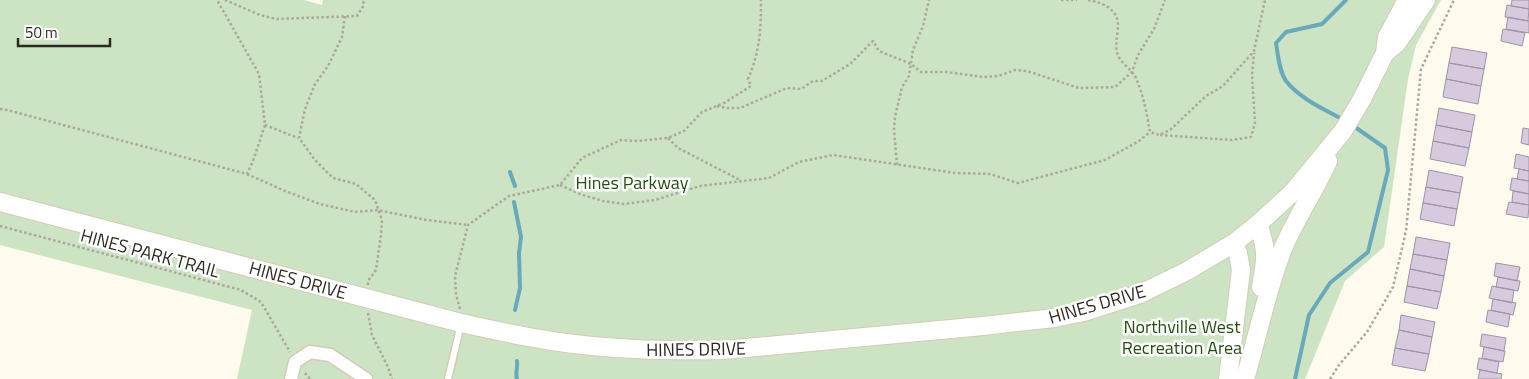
<svg xmlns="http://www.w3.org/2000/svg" width="1529" height="379" font-family="'Titillium Web',sans-serif">
  <style>
    .green { fill: #cce4c3 }
    .lines { fill: none; stroke-linecap: round; stroke-linejoin: round }
    .stream { stroke: #69a9bc; stroke-width: 4 }
    .building { fill: #d7cade; stroke: #9f93a6 }
    .lane-casing { stroke: #d3ccb6; stroke-width: 9 }
    .street-casing { stroke: #d3ccb6; stroke-width: 15 }
    .secondary-casing { stroke: #d3ccb6; stroke-width: 20 }
    .path { stroke: #aba79c; stroke-width: 2.5; stroke-dasharray: 2.5 2.5; stroke-linecap: butt }
    .lane { stroke: #fff; stroke-width: 6 }
    .street { stroke: #fff; stroke-width: 12 }
    .secondary { stroke: #fff; stroke-width: 18 }
    .labels { text-anchor: middle; dominant-baseline: central; stroke-width: 5; stroke-linejoin: round; paint-order: stroke }
    .park-label { font-size: 18px; fill: #264f11; stroke: #fff }
    .street-label { font-size: 18px; fill: #2c2921; stroke: #fff }
  </style>
  <rect width="100%" height="100%" fill="#fefaed"/>
  <path class="green" d="M 0,0 L 304,0 L 322,5 L 323,0 L 1441,0 L 1416,45 L 1408,79 L 1384,247 L 1345,281 L 1305,379 L 237,379 L 252,310 L 0,245 Z"/>
  <g class="lines">
    <path class="stream" d="M 1344,120 C 1325,110 1299,98 1286,81 C 1279,71 1278,55 1276,43 L 1286,32 L 1322,24 L 1346,0
      M 510,172 L 515,186
      M 514,202 L 521,237 L 519,253 L 520,288 L 515,310
      M 517,379 C 515,373 518,367 517,361
      M 1295,379 L 1309,315 L 1330,283 L 1368,252 L 1388,170 L 1385,148 L 1352,125"/>
  </g>
  <path class="building" d="M 1512,0 L 1529,0 L 1529,9 L 1511,6 Z
    M 1507,5 L 1529,9 L 1528,21 L 1505,17 Z
    M 1508,17 L 1529,21 L 1529,33 L 1506,29 Z
    M 1503,29 L 1525,33 L 1522,46 L 1501,41 Z
    M 1452,47 L 1487,53 L 1484,69 L 1449,63 Z
    M 1449,63 L 1484,69 L 1481,86 L 1446,79 Z
    M 1446,79 L 1481,86 L 1478,104 L 1443,97 Z
    M 1439,108 L 1475,115 L 1472,132 L 1436,125 Z
    M 1436,125 L 1472,132 L 1469,148 L 1433,141 Z
    M 1523,128 L 1529,129 L 1529,145 L 1521,143 Z
    M 1433,141 L 1469,148 L 1465,166 L 1430,159 Z
    M 1516,154 L 1529,157 L 1529,171 L 1514,168 Z
    M 1519,169 L 1529,171 L 1529,181 L 1517,179 Z
    M 1429,170 L 1463,177 L 1460,193 L 1426,187 Z
    M 1512,178 L 1529,181 L 1529,194 L 1510,190 Z
    M 1426,187 L 1460,193 L 1457,209 L 1423,203 Z
    M 1513,191 L 1529,194 L 1529,205 L 1512,202 Z
    M 1509,202 L 1529,205 L 1528,218 L 1506,214 Z
    M 1423,203 L 1457,209 L 1454,226 L 1420,219 Z
    M 1416,237 L 1450,243 L 1447,260 L 1413,254 Z
    M 1413,254 L 1447,260 L 1444,276 L 1410,269 Z
    M 1496,263 L 1520,267 L 1517,281 L 1494,276 Z
    M 1410,269 L 1444,276 L 1441,292 L 1407,286 Z
    M 1498,277 L 1520,281 L 1518,291 L 1496,287 Z
    M 1407,286 L 1441,292 L 1437,309 L 1404,302 Z
    M 1492,286 L 1514,290 L 1512,303 L 1489,298 Z
    M 1493,299 L 1516,303 L 1513,315 L 1491,310 Z
    M 1488,310 L 1510,314 L 1508,327 L 1486,322 Z
    M 1401,315 L 1435,322 L 1432,337 L 1399,330 Z
    M 1399,330 L 1432,337 L 1429,354 L 1395,348 Z
    M 1482,334 L 1506,338 L 1504,351 L 1480,346 Z
    M 1484,347 L 1505,351 L 1503,362 L 1482,358 Z
    M 1395,348 L 1429,354 L 1425,371 L 1392,365 Z
    M 1479,358 L 1499,362 L 1497,373 L 1477,369 Z
    M 1480,370 L 1502,374 L 1501,379 L 1478,379 Z"/>
  <g class="lines">
    <g class="lane-casing">
      <path id="lane" d="M 448,379 L 461,324"/>
    </g>
    <g class="street-casing">
      <path id="street" d="M 291,379 L 295,362 L 310,352 L 330,355 L 366,379"/>
    </g>
    <g class="secondary-casing">
      <path id="secondary" d="M 1385,53 L 1397,43 L 1426,0
        M 0,202 L 461,323 C 498,331 536,340 574,344 C 624,350 674,351 724,350 L 983,326 L 1054,318 L 1084,312 L 1140,294 L 1187,271 L 1234,243 L 1258,224 L 1293,192 L 1343,131 L 1362,99 L 1385,53 L 1387,37 L 1407,0
        M 1258,224 C 1268,252 1266,259 1261,287
        M 1228,379 L 1241,270 L 1238,253 L 1234,243
        M 1245,379 C 1258,335 1267,289 1284,246 C 1297,217 1315,190 1328,161"/>
    </g>
    <path class="path" d="M 225,0 L 260,15 L 276,19 L 357,16 L 364,5 L 363,0
      M 1061,0 L 1077,0
      M 1088,0 C 1098,2 1109,5 1115,14 C 1122,25 1114,40 1117,52 C 1119,62 1130,68 1135,76 C 1143,93 1147,114 1150,132 L 1159,135 L 1170,130 L 1206,96 L 1223,86 L 1254,51 L 1265,0
      M 345,16 L 342,37 L 328,66 L 315,84 L 305,109 L 299,138 L 315,160 L 333,178 L 356,184 L 375,200 L 382,220 L 381,235 L 376,270 L 368,281 L 368,285
      M 717,106 L 727,108 L 740,108 L 787,88 L 801,89 L 813,81 L 822,81 L 850,64 L 873,41 L 879,51 L 911,64 L 921,72 L 947,72 L 983,77 L 998,76 L 1015,70 L 1027,71 L 1079,88 L 1115,87 L 1132,72 L 1138,55 L 1154,29 L 1165,0
      M 0,109 L 7,110 L 247,174 L 253,161 L 265,125 L 259,74 L 217,0
      M 265,125 L 298,138
      M 1160,135 L 1232,140 L 1251,137 L 1255,123 L 1252,75 L 1254,53
      M 668,138 L 678,148 L 740,180
      M 897,165 L 894,130 L 895,117 L 902,87 L 909,76 L 913,50 L 923,26 L 929,0
      M 247,174 L 285,191 L 320,204 L 355,212 L 378,210 L 427,220 L 468,225
      M 560,185 L 580,194 L 603,201 L 624,204 L 655,200 L 700,186 L 769,178 L 799,162 L 833,155 L 955,173 L 990,174 L 1018,183 L 1105,160 L 1139,141 L 1150,132
      M 0,226 L 241,290 L 261,302 L 290,352
      M 460,309 L 456,294 L 455,276 L 468,225 L 509,196 L 560,185 L 582,158 L 621,140 L 637,141 L 668,138 L 684,131 L 702,112 L 724,103 L 751,86 L 748,79 C 760,51 761,30 761,0
      M 368,313 L 372,335 L 388,367 L 392,379
      M 305,373 L 310,379
      M 1330,379 L 1339,365 L 1367,332 L 1393,287 L 1406,231 L 1421,69 L 1454,0"/>
    <use href="#lane" class="lane"/>
    <use href="#street" class="street"/>
    <use href="#secondary" class="secondary"/>
  </g>
  <g class="labels">
    <g class="park-label">
      <text x="632" y="182">Hines Parkway</text>
      <text x="1182" y="326">Northville West<tspan x="1182" dy="21">Recreation Area</tspan></text>
    </g>
    <g class="street-label">
      <text transform="translate(150 253) rotate(15)">HINES PARK TRAIL</text>
      <text transform="translate(298 280) rotate(15)">HINES DRIVE</text>
      <text transform="translate(1097 304) rotate(-16)">HINES DRIVE</text>
      <text transform="translate(696 349) rotate(-1)">HINES DRIVE</text>
    </g>
  </g>
  <path d="M18 38v8h92v-8" fill="none" stroke="#2c2921" stroke-width="2.5"/>
  <text x="25" y="38" font-size="15" fill="#2c2921" stroke="#ffffff" stroke-width="4" paint-order="stroke">50 m</text>
</svg>
